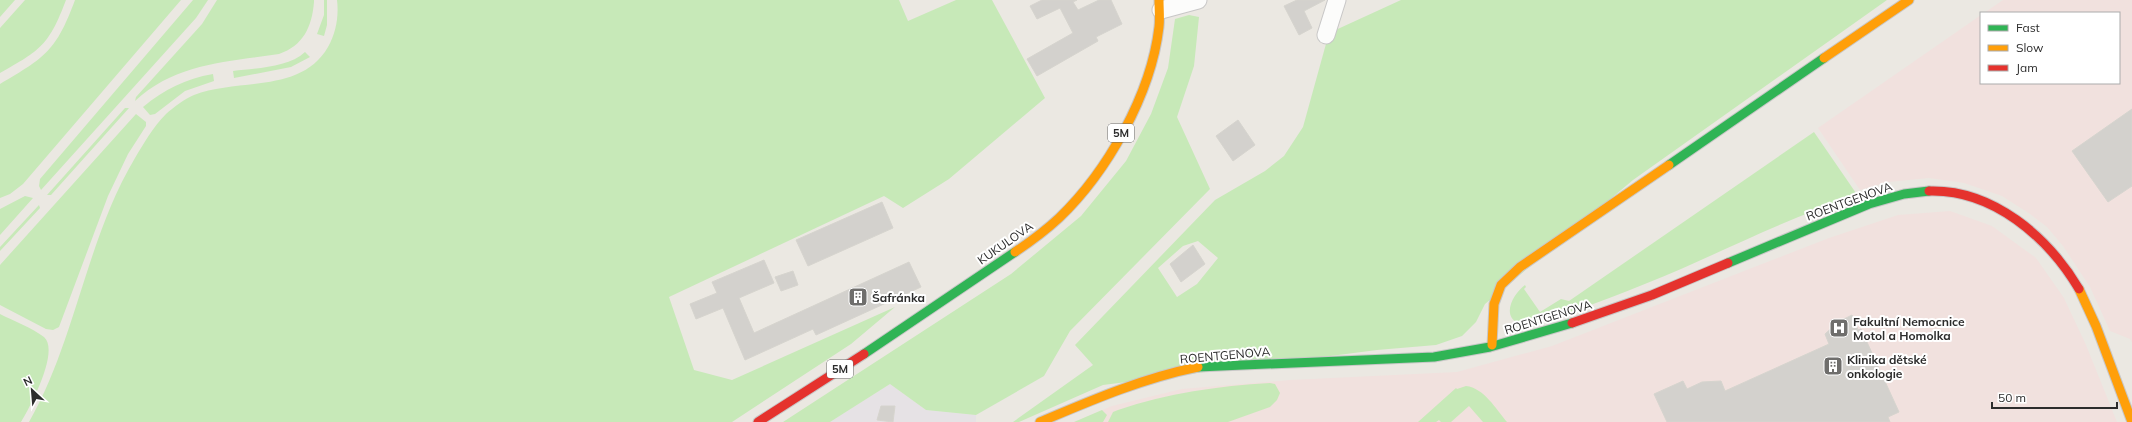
<svg xmlns="http://www.w3.org/2000/svg" width="2132" height="422" font-family="Mulish,sans-serif">
  <style>
    .industrial { fill: #e6e2e5 }
    .medical { fill: #f1e1de }
    .green { fill: #c7e9b8; fill-rule: evenodd }
    .building { fill: #d3d1cd; stroke: #d6d4ce }
    .lines { fill: none; stroke-linecap: round; stroke-linejoin: round }
    .street-casing { stroke: #c8c7c7; stroke-width: 19 }
    .fast-casing { stroke: #c8c7c7; stroke-width: 11 }
    .slow-casing { stroke: #c8c7c7; stroke-width: 11 }
    .jam-casing { stroke: #c8c7c7; stroke-width: 11 }
    .street { stroke: #fcfcfb; stroke-width: 17 }
    .fast { stroke: #30b455; stroke-width: 9 }
    .slow { stroke: #ff9f0a; stroke-width: 9 }
    .jam { stroke: #e5322d; stroke-width: 9 }
    .labels { text-anchor: middle; dominant-baseline: central; stroke-width: 4; stroke-linejoin: round; paint-order: stroke }
    .shield { fill: #fff; stroke: #6b6b6b; stroke-width: 1 }
    .shield-label { font-size: 11px; font-weight: bold; fill: #2c2c2c }
    .street-label { font-size: 12px; fill: #2c2c2c; stroke: #fff }
    .poi-label { font-size: 12px; font-weight: bold; fill: #2c2c2c; stroke: #fff; text-anchor: start }
  </style>
  <rect width="100%" height="100%" fill="#ebe8e2"/>
  <path class="industrial" d="M 890,384 L 926,410 L 976,415 L 976,422 L 830,422 Z"/>
  <path class="medical" d="M 2003,0 L 2132,0 L 2132,342 L 2130,339 L 2110,331 L 2090,287 L 2063,246 L 2047,227 L 2030,214 L 2002,196 L 1964,183 L 1929,178 L 1889,182 L 1860,190 L 1818,128 L 1981,15 L 1981,83 L 2119,83 L 2119,13 L 1984,13 Z
    M 1950,211 L 1992,226 L 2036,258 L 2064,298 L 2086,345 L 2117,422 L 1074,422 L 1112,406 L 1182,389 L 1290,380 L 1457,372 L 1552,346 L 1829,238 L 1898,215 Z"/>
  <path class="green" d="M 0,0 L 15,0 L 0,17 Z
    M 25,0 L 66,0 C 49,45 41,50 0,73 L 0,28 Z
    M 75,0 L 181,0 L 23,184 L 10,194 L 0,198 L 0,84 C 46,57 56,51 75,0 Z
    M 193,0 L 208,0 L 196,18 L 41,190 L 39,186 L 40,179 Z
    M 217,0 L 314,0 L 314,2 C 312,27 303,46 279,54 C 226,62 176,63 135,101 L 136,97 L 202,24 Z
    M 324,0 L 327,0 L 327,25 L 324,36 L 317,34 L 324,15 Z
    M 337,0 L 899,0 L 908,21 L 956,0 L 992,0 L 1045,98 L 949,179 L 903,208 L 884,196 L 669,297 L 694,370 L 732,380 L 895,307 L 851,344 L 732,422 L 29,422 C 76,340 86,240 135,158 C 144,143 153,127 166,114 C 174,107 184,99 194,95 C 237,78 301,94 328,47 C 336,33 339,16 337,0 Z
    M 1401,0 L 1887,0 L 1633,180 L 1485,304 L 1476,322 L 1462,336 L 1436,345 L 1377,350 L 1103,385 L 1019,422 L 1013,422 L 1093,365 L 1075,345 L 1215,200 L 1265,171 L 1284,156 L 1303,127 L 1329,33 ZM 1198,241 L 1218,258 L 1197,284 L 1177,297 L 1158,268 L 1183,246 Z
    M 1189,15 L 1199,17 L 1194,66 L 1177,117 L 1210,189 L 1070,331 L 1044,376 L 976,415 L 926,410 L 890,384 L 830,422 L 783,422 L 1011,274 L 1081,216 L 1126,161 L 1151,114 L 1168,68 L 1175,19 Z
    M 305,52 L 310,57 L 291,67 L 234,78 L 233,71 C 255,68 288,68 305,52 Z
    M 213,74 L 214,81 L 185,91 L 155,114 L 150,115 L 143,107 C 165,89 185,79 213,74 Z
    M 125,108 L 129,108 L 51,195 L 47,195 Z
    M 136,114 L 146,122 L 146,126 L 128,154 L 108,196 L 59,327 L 53,330 L 46,329 L 0,305 L 0,265 Z
    M 1814,132 L 1858,196 C 1797,214 1740,243 1681,269 C 1634,289 1585,308 1537,324 L 1535,320 L 1518,323 C 1501,315 1514,293 1525,285 L 1526,287 L 1524,289 L 1540,312 L 1561,299 L 1569,301 Z
    M 25,196 L 33,198 L 0,235 L 0,209 Z
    M 39,205 L 40,208 L 0,251 L 0,247 Z
    M 0,314 C 14,321 32,328 44,337 C 60,351 30,407 21,422 L 0,422 Z
    M 1270,383 L 1275,384 L 1280,393 L 1277,400 L 1270,407 L 1228,422 L 1108,422 L 1113,412 L 1118,410 C 1168,393 1218,386 1270,383 Z
    M 1466,386 C 1484,388 1496,409 1507,422 L 1483,422 L 1469,406 L 1451,422 L 1441,422 L 1439,420 L 1436,422 L 1418,422 L 1456,388 L 1457,389 Z
    M 1102,410 L 1107,415 L 1103,422 L 1074,422 Z"/>
  <path class="building" d="M 1042,0 L 1077,0 L 1073,2 L 1078,10 L 1099,0 L 1111,0 L 1122,24 L 1096,37 L 1098,41 L 1037,76 L 1027,59 L 1073,33 L 1060,8 L 1037,19 L 1030,6 Z
    M 1297,0 L 1325,0 L 1304,11 L 1312,28 L 1299,35 L 1284,6 Z
    M 2132,109 L 2132,186 L 2108,202 L 2072,151 Z
    M 1238,120 L 1255,145 L 1233,161 L 1216,136 Z
    M 882,202 L 893,228 L 808,266 L 796,240 Z
    M 1193,245 L 1205,264 L 1181,282 L 1170,264 Z
    M 764,260 L 774,283 L 739,298 L 754,333 L 909,262 L 921,287 L 816,335 L 813,329 L 745,360 L 723,308 L 696,319 L 690,304 L 717,293 L 712,282 Z
    M 793,271 L 798,285 L 781,291 L 775,277 Z
    M 1852,315 L 1858,330 L 1861,329 L 1899,412 L 1888,417 L 1890,422 L 1667,422 L 1654,394 L 1683,381 L 1687,389 L 1702,382 L 1721,381 L 1725,391 L 1829,344 L 1825,334 L 1838,322 Z
    M 881,406 L 895,406 L 893,422 L 877,420 Z"/>
  <g class="lines">
    <g class="street-casing">
      <path id="street" d="M 1161,10 L 1198,0
        M 1326,35 L 1337,0"/>
    </g>
    <g class="fast-casing">
      <path id="fast" d="M 1669,165 L 1824,58
        M 1728,263 L 1869,204 L 1904,194 L 1929,191
        M 864,354 L 1015,252
        M 1198,367 L 1434,357 L 1490,347 L 1572,323"/>
    </g>
    <g class="slow-casing">
      <path id="slow" d="M 1824,58 L 1909,0
        M 1015,252 C 1030,242 1045,231 1059,218 C 1107,172 1151,95 1159,27 C 1160,19 1159,9 1159,0
        M 2079,289 L 2096,326 L 2132,422
        M 1492,345 L 1494,304 L 1501,285 L 1520,267 L 1669,165
        M 1040,422 C 1092,400 1143,378 1198,367"/>
    </g>
    <g class="jam-casing">
      <path id="jam" d="M 1929,191 C 1993,189 2048,237 2079,289
        M 1572,323 L 1652,295 L 1728,263
        M 758,422 L 864,354"/>
    </g>
    <use href="#street" class="street"/>
    <use href="#fast" class="fast"/>
    <use href="#slow" class="slow"/>
    <use href="#jam" class="jam"/>
  </g>
  <defs>
    <g id="building-square" transform="scale(1)"><rect x="-9" y="-9" width="18" height="18" rx="4" fill="#6f6e6c" stroke="#fff"/><path d="M-4-6H4V6H1V3H-1V6H-4ZM-2.5-4.3h1.7v1.8h-1.7ZM.8-4.3h1.7v1.8H.8ZM-2.5-1h1.7V.8h-1.7ZM.8-1h1.7V.8H.8Z" fill="#fff"/></g>
    <g id="hospital-square" transform="scale(1)"><rect x="-9" y="-9" width="18" height="18" rx="4" fill="#6f6e6c" stroke="#fff"/><path d="M-5-5h3v3.5h4V-5h3V5h-3V1.5h-4V5h-3Z" fill="#fff"/></g>
  </defs>
  <g fill-rule="evenodd">
    <use href="#building-square" x="858" y="297"/>
    <use href="#hospital-square" x="1839" y="328"/>
    <use href="#building-square" x="1833" y="366"/>
  </g>
  <g class="labels">
    <g class="shield">
      <rect x="1108" y="124" width="26" height="18" rx="3"/>
      <rect x="827" y="360" width="26" height="18" rx="3"/>
    </g>
    <g class="shield-label">
      <text x="1121" y="133">5M</text>
      <text x="840" y="369">5M</text>
    </g>
    <g class="street-label">
      <text transform="translate(1849 201) rotate(-20)">ROENTGENOVA</text>
      <text transform="translate(1005 243) rotate(-35)">KUKULOVA</text>
      <text transform="translate(1548 317) rotate(-17)">ROENTGENOVA</text>
      <text transform="translate(1225 355) rotate(-5)">ROENTGENOVA</text>
    </g>
    <g class="poi-label">
      <text x="872" y="297">Šafránka</text>
      <text x="1853" y="321">Fakultní Nemocnice<tspan x="1853" dy="14">Motol a Homolka</tspan></text>
      <text x="1847" y="359">Klinika dětské<tspan x="1847" dy="14">onkologie</tspan></text>
    </g>
  </g>
  <rect x="1980" y="12" width="140" height="72" fill="#ffffff" stroke="#ababab"/>
  <rect x="1988" y="25" width="20" height="6" fill="#30b455" stroke="#ababab"/>
  <text x="2016" y="32" font-size="12" fill="#2c2c2c">Fast</text>
  <rect x="1988" y="45" width="20" height="6" fill="#ff9f0a" stroke="#ababab"/>
  <text x="2016" y="52" font-size="12" fill="#2c2c2c">Slow</text>
  <rect x="1988" y="65" width="20" height="6" fill="#e5322d" stroke="#ababab"/>
  <text x="2016" y="72" font-size="12" fill="#2c2c2c">Jam</text>
  <g transform="translate(32 390) rotate(334)" stroke="#ffffff" stroke-width="3" paint-order="stroke">
  <path d="M0-3L7 15L0 10L-7 15Z" fill="#2c2c2c"/>
  <text y="-6" font-size="11" font-weight="bold" text-anchor="middle" fill="#2c2c2c">N</text>
  </g>
  <path d="M1992 402v6h125v-6" fill="none" stroke="#2c2c2c" stroke-width="2"/>
  <text x="1998" y="402" font-size="12" fill="#2c2c2c" stroke="#ffffff" stroke-width="3" paint-order="stroke">50 m</text>
</svg>
